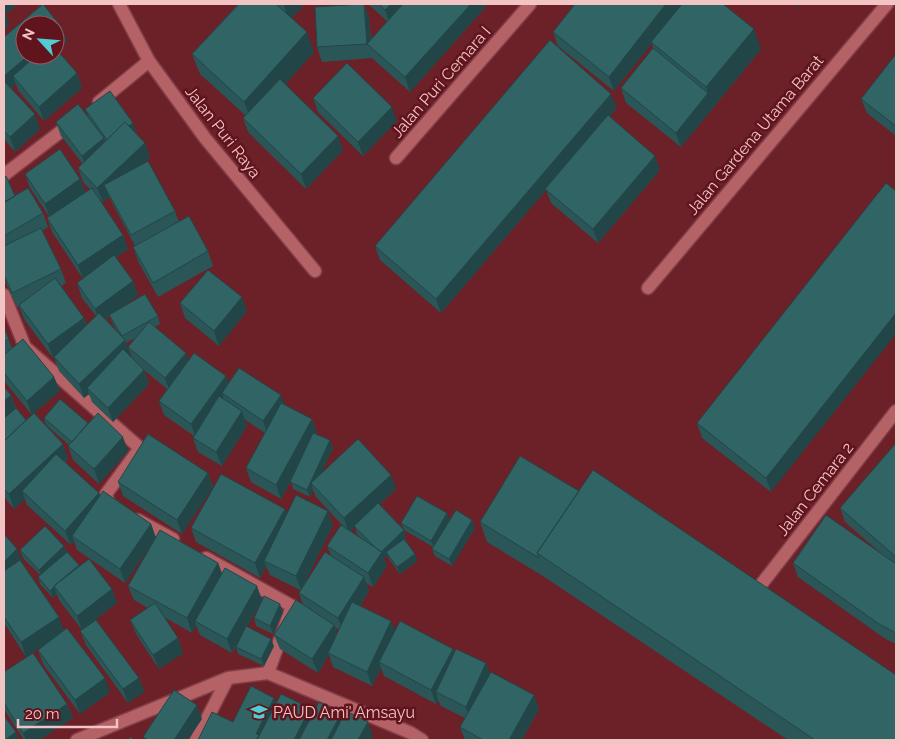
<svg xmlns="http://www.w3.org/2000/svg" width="900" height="744" font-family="Raleway,sans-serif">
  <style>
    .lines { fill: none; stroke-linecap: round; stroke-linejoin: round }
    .minor-casing { stroke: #823f4a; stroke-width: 15 }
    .minor { stroke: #b46265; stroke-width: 12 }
    .wall { fill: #2a5657; fill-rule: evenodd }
    .shaded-wall { fill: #224647 }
    .building { fill: #316465; stroke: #224647 }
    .labels { text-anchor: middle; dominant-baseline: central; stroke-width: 5; stroke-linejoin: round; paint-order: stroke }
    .street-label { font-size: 16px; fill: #f3c4c4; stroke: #5f141e }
    .poi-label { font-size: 16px; fill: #f3c4c4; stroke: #5f141e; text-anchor: start }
  </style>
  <rect width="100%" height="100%" fill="#6c2028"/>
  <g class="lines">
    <g class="minor-casing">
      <path id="minor" d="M 119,4 L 149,61 L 205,138 L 315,271
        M 99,102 L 149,61
        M 396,158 L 530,4
        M 4,175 L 73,122
        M 648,288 L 887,4
        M 4,295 L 25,347 L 140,448 L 106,494 L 109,504 L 114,507
        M 138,520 L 173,539
        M 206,558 L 292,606 L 268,673
        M 760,586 L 896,411
        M 77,740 L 228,678 L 268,673 L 411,733 L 422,740
        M 196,740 L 228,678"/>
    </g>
    <use href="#minor" class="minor"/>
  </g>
  <path class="wall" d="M 237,4 L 305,4 L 291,18 L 314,52 L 285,84 L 343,150 L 306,189 L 248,132 L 243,118 L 245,115 L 200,74 L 192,54 L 238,4 Z
    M 364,4 L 369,18 L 371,39 L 387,21 L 368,4 L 488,4 L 410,92 L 372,58 L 322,62 L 317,47 Z
    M 553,32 L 761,49 L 681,147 L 626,103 L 621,88 L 653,48 L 652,43 L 614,91 L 558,46 Z
    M 4,37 L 67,42 L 57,50 L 77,73 L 82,88 L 44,121 L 18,90 L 16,84 L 11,88 L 40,129 L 15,152 L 4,139 Z
    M 896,54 L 896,136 L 867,113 L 861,99 Z
    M 313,98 L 397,121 L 363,156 L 318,112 Z
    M 617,108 L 609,116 L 660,170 L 598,243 L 551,203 L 546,190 L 441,313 L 380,260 L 375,246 Z
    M 85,109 L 136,130 L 134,131 L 145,143 L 150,157 L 143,163 L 175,211 L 179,222 L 208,251 L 213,266 L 158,297 L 138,261 L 133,247 L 135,246 L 109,197 L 103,202 L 98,198 L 123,235 L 128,249 L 116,257 L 133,281 L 138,295 L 121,308 L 158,316 L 160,324 L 155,327 L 186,353 L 188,360 L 229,383 L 284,404 L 312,419 L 317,433 L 316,434 L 333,448 L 321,474 L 391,475 L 396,489 L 379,505 L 406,537 L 404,539 L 415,554 L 417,561 L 400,574 L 389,559 L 388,555 L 384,559 L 387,566 L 373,587 L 366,583 L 369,591 L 360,606 L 395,631 L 453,649 L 454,653 L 486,663 L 490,673 L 534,695 L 539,709 L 522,740 L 465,740 L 460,727 L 465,718 L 441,706 L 438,700 L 436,704 L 384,676 L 381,668 L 372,686 L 333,667 L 329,655 L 318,673 L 280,649 L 274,635 L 303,605 L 299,593 L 300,590 L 270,575 L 266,566 L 260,578 L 196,542 L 191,528 L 285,509 L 287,514 L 333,525 L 305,582 L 331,555 L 327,546 L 343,526 L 316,497 L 313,490 L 310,497 L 293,489 L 291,481 L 281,499 L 251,482 L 246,468 L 265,433 L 244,419 L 247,426 L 222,466 L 198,452 L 193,438 L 194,436 L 164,415 L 159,401 L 167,389 L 144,370 L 149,384 L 113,422 L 92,402 L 89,394 L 84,398 L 59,371 L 54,357 L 53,358 L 24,319 L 19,306 L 17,307 L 4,279 L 4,177 L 15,196 L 43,213 L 48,227 L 42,231 L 61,269 L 66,283 L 61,286 L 84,318 L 87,325 L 96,316 L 82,298 L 77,283 L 83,279 L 52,232 L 47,218 L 49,216 L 30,188 L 25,174 L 80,179 L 85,192 L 90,189 L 83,182 L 78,168 L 82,163 L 61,136 L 56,122 L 88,116 ZM 110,316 L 112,322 L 117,332 L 106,319 ZM 135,338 L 128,347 L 132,358 L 129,355 L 130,354 L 126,343 ZM 355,527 L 357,534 L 363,540 L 351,531 ZM 335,627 L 339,630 L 337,634 Z
    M 896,191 L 771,492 L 702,438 L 697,423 Z
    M 180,303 L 247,311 L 219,346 L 185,318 Z
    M 4,328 L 12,348 L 54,377 L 60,391 L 34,413 L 68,458 L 65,462 L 100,495 L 151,524 L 156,538 L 218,563 L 222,573 L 262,600 L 283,612 L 273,634 L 256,626 L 254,618 L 261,601 L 247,627 L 274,646 L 264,666 L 238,654 L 236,647 L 232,653 L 200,635 L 196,625 L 192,633 L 164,617 L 178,638 L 183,653 L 159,669 L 136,634 L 130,620 L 148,608 L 134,600 L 128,586 L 153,542 L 125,583 L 77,550 L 74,541 L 71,545 L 27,505 L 25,499 L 14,509 L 4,497 L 4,387 L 11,395 L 16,408 L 26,420 L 32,415 L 4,381 Z
    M 44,418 L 88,423 L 88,425 L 128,451 L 99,484 L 73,460 L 68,446 L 69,445 L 46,425 Z
    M 896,443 L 896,644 L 884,638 L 798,577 L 793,563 L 884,556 L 845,522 L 840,508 Z
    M 208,473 L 213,487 L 182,534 L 123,496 L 118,482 Z
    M 450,520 L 472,520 L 475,528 L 452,566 L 435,556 L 432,549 L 433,547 L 404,530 L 401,523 Z
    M 480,522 L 896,740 L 788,740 L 546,578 L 487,542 Z
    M 4,534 L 17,549 L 22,564 L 64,630 L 110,692 L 80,714 L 43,664 L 38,650 L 52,639 L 26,657 L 4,623 Z
    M 64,546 L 67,552 L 79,565 L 112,589 L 117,603 L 91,623 L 139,678 L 144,692 L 128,703 L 86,645 L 80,631 L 82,630 L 59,600 L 57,594 L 53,598 L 40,584 L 38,577 L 40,575 L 23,558 L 20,550 Z
    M 4,672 L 67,704 L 73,718 L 39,740 L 24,740 L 4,709 Z"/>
  <path class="shaded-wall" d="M 4,4 L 18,4 L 6,14 L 9,24 L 4,32 Z
    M 287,4 L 305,4 L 289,21 L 284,6 Z
    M 364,4 L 369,18 L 371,48 L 367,44 Z
    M 391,4 L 408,4 L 390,24 L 385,10 Z
    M 471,4 L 488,4 L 410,92 L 405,77 Z
    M 666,4 L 683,4 L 614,91 L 609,77 Z
    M 797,4 L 801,4 L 798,8 Z
    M 62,28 L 67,42 L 55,52 L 55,34 Z
    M 754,29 L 761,49 L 681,147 L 676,133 L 708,93 L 706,87 Z
    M 307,32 L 314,52 L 252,122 L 244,102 Z
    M 29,55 L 51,55 L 13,76 L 16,84 L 4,94 L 4,76 Z
    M 77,73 L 82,88 L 44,121 L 39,107 Z
    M 611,94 L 617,108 L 547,190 L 545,189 L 546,190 L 441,313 L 436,299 Z
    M 392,107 L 397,121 L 363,156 L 358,142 Z
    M 35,114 L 40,129 L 15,152 L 10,137 Z
    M 133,123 L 136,130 L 111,148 L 108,141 Z
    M 338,136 L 343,150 L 306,189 L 301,174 Z
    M 104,138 L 109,152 L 87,170 L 82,156 Z
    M 145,143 L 150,157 L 110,195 L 104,185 L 109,197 L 103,202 L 97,188 Z
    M 4,148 L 6,155 L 4,157 Z
    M 655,156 L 660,170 L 598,243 L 593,229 Z
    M 80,179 L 86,193 L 50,218 L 45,204 Z
    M 123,235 L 128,249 L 83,279 L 78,265 Z
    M 133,281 L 138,295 L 100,323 L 95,309 Z
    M 242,297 L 247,311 L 219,346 L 214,331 Z
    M 896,313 L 896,334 L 771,492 L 766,478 Z
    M 84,318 L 89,332 L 53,358 L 48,344 Z
    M 125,340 L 130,354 L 91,392 L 87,388 L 89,394 L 84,398 L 79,384 Z
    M 186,353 L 191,367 L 170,392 L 165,378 Z
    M 144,370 L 149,384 L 113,422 L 108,408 Z
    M 226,376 L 231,390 L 222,393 L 224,400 L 196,438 L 191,424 Z
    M 54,377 L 60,391 L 32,415 L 27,401 Z
    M 11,395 L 16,409 L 4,419 L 4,401 Z
    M 281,395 L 286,409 L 268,435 L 263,421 Z
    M 242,411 L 247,426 L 222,466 L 216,452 Z
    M 312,419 L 317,433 L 281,499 L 276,485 Z
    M 123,437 L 128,451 L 99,484 L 94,469 Z
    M 330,440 L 333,448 L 315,487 L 311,483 L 313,490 L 310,497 L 307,490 Z
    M 63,444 L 68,458 L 28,496 L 22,491 L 25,499 L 14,509 L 9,494 Z
    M 208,473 L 213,487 L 182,534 L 177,520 Z
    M 391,475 L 396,489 L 349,533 L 344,518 Z
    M 99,493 L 104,507 L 72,536 L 74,541 L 71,545 L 65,531 Z
    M 4,505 L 6,512 L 4,514 Z
    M 285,509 L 290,523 L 264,561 L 266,566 L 260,578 L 255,563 Z
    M 328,511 L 333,525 L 301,590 L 296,576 Z
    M 447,513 L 450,521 L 434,548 L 431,541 Z
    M 472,520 L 475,528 L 452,566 L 449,559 Z
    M 151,524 L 156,538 L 125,583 L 120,569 Z
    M 404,530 L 406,537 L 389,555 L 386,552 L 388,555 L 384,559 L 387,566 L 373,587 L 368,573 L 380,553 Z
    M 64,546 L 67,553 L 42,578 L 39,570 Z
    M 17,549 L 23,563 L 4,581 L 4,562 Z
    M 415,554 L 417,561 L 400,574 L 397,567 Z
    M 218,563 L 223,577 L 195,621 L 196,625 L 192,633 L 187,618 Z
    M 364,577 L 369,591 L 343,632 L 338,618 Z
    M 257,586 L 262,600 L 232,653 L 227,639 Z
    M 54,587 L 57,594 L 53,598 L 50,591 Z
    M 112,589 L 117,603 L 82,630 L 77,616 Z
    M 280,604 L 283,612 L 273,634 L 270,626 Z
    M 59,617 L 64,631 L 26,657 L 21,642 Z
    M 391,621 L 397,635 L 379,662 L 381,668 L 372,686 L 367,672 Z
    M 334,625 L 339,639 L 328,653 L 329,655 L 318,673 L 312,659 Z
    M 4,628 L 6,635 L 4,638 Z
    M 178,638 L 183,653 L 159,669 L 153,655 Z
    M 271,639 L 274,646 L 264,666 L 261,659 Z
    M 453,649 L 458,663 L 436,692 L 438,700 L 436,704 L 431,690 Z
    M 486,663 L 492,677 L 471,721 L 466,707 Z
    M 105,678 L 110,692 L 80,714 L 75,700 Z
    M 139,678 L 144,692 L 128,703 L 123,689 Z
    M 534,695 L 539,709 L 522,740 L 509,740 Z
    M 274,698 L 277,705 L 260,740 L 256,740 L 256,734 Z
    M 67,704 L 73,718 L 39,740 L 26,740 L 23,733 Z
    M 197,705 L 202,719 L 188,740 L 174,740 Z
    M 310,708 L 315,723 L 306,740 L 294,740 Z
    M 341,714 L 346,728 L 340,740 L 327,740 Z
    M 368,722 L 373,736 L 370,740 L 358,740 Z
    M 16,732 L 19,740 L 5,740 Z"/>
  <path class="building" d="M 43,4 L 62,28 L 55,34 L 55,25 L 25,25 L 25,55 L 29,55 L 4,76 L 4,37 Z
    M 239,4 L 276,4 L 307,32 L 244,102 L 192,54 Z
    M 364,4 L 367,44 L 317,47 L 315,7 Z
    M 379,4 L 391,4 L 385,10 Z
    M 403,4 L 471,4 L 405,77 L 367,44 Z
    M 575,4 L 666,4 L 609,77 L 553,32 Z
    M 682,4 L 723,4 L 754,29 L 706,87 L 651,42 Z
    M 550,40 L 611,94 L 436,299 L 375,246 Z
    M 55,48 L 77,73 L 39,107 L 13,76 L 37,55 L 55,55 Z
    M 653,48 L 708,93 L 676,133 L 621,88 Z
    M 896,54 L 896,126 L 861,99 Z
    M 347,63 L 392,107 L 358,142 L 313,98 Z
    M 280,79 L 338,136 L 301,174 L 243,118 Z
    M 5,82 L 35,114 L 10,137 L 4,131 L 4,83 Z
    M 110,91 L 133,123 L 129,126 L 125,122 L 107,140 L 85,109 Z
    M 78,104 L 104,138 L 82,156 L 56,122 Z
    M 608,115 L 655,156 L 593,229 L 545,189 Z
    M 125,122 L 145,143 L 97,188 L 78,168 Z
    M 60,149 L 80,179 L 45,204 L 25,174 Z
    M 148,161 L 175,211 L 131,235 L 104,185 Z
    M 6,176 L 15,196 L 4,203 L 4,177 Z
    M 886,183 L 896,191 L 896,313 L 766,478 L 697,423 Z
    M 28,188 L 43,213 L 4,236 L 4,202 Z
    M 92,188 L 123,235 L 78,265 L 47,218 Z
    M 189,216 L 208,251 L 153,283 L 133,247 Z
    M 41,228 L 61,269 L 12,293 L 4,275 L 4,246 Z
    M 114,255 L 133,281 L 95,309 L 77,283 Z
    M 208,270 L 242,297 L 214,331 L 180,303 Z
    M 55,278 L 84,318 L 48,344 L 19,305 Z
    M 145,294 L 158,316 L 122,336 L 109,315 Z
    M 99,313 L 125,340 L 79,384 L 54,357 Z
    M 149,322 L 186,353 L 165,378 L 128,347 Z
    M 4,328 L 9,339 L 4,342 Z
    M 23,339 L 54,377 L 27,401 L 4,373 L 4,355 Z
    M 123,349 L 144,370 L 108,408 L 87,388 Z
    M 194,353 L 226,376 L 191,424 L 159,401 Z
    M 239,368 L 281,395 L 263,421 L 222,393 Z
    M 4,387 L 11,395 L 4,401 Z
    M 219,396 L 242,411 L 216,452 L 193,438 Z
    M 60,399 L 88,423 L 72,442 L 44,418 Z
    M 281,403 L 312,419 L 276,485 L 246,468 Z
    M 16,408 L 26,420 L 4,441 L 4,418 Z
    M 34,413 L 63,444 L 9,494 L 4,489 L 4,441 Z
    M 98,413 L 123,437 L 94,469 L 68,446 Z
    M 313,433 L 330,440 L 307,490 L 290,482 Z
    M 148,434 L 208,473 L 177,520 L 118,482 Z
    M 358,439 L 391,475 L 344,518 L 311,483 Z
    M 896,443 L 896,555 L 895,556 L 840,508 Z
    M 56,454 L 99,493 L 65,531 L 22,491 Z
    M 520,456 L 579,491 L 537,553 L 539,558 L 480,522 Z
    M 593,470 L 896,675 L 896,740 L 815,740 L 537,553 Z
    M 221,474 L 285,509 L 255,563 L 191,528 Z
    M 103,491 L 151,524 L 120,569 L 72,536 Z
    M 296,495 L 328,511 L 296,576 L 264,561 Z
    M 417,496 L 447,513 L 431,541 L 401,523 Z
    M 378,503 L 404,530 L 381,552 L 376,548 L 354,526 Z
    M 456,510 L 472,520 L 449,559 L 432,549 Z
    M 826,515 L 896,564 L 896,633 L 879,624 L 793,563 Z
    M 341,525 L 382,552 L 368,573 L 327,546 Z
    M 45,526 L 64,546 L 39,570 L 20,550 Z
    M 160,530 L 218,563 L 187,618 L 128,586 Z
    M 4,534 L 17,549 L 4,562 Z
    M 404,539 L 415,554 L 397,567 L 386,552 Z
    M 67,552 L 79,565 L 54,586 L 54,587 L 50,591 L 38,577 Z
    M 325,552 L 364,577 L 338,618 L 299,593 Z
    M 89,559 L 112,589 L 77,616 L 54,586 Z
    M 20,560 L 59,617 L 21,642 L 4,617 L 4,571 Z
    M 225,568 L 257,586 L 227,639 L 195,621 Z
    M 264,596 L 280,604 L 270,626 L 254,618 Z
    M 296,600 L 334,625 L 312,659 L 274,635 Z
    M 352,602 L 391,621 L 367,672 L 328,653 Z
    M 155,603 L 178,638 L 153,655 L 130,620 Z
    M 96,620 L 139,678 L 123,689 L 80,631 Z
    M 400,621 L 453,649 L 431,690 L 379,662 Z
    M 246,626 L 271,639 L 261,659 L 236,647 Z
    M 67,628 L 105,678 L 75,700 L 38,650 Z
    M 456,649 L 486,663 L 466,707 L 436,692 Z
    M 33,653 L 67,704 L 23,733 L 4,703 L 4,672 Z
    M 491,672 L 534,695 L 509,740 L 483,740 L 460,727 Z
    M 251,686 L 274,698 L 256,734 L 259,735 L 256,740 L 198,740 L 212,712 L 233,722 Z
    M 174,690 L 197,705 L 174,740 L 148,740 L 143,737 Z
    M 281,694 L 310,708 L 294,740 L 257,740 Z
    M 319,702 L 341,714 L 327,740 L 299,740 Z
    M 346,711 L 368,722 L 358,740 L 331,740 Z
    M 4,716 L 16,732 L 5,740 L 4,740 Z
    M 131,737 L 134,740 L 127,740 Z"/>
  <defs>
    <g id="school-bare" transform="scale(1.35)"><path d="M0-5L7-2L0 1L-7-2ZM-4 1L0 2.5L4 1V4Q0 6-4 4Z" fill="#52ccd0" stroke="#5f141e" stroke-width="2.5" paint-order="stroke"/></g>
  </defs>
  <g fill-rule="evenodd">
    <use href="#school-bare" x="259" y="712"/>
  </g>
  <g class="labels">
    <g class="street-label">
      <text transform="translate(441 82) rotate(-49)">Jalan Puri Cemara I</text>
      <text transform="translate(223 132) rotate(52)">Jalan Puri Raya</text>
      <text transform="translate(755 135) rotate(-50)">Jalan Gardena Utama Barat</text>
      <text transform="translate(815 489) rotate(-52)">Jalan Cemara 2</text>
    </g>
    <g class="poi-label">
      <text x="273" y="712">PAUD Ami' Amsayu</text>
    </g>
  </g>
  <rect width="900" height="744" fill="none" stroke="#f3c4c4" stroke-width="10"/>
  <g transform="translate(40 40) rotate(296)"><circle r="24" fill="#5f141e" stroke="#9a5a60"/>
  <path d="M0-4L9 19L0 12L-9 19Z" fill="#52ccd0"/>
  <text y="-8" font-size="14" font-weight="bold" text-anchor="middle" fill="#f3c4c4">N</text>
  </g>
  <path d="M18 719v8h99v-8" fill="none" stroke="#f3c4c4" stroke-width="2.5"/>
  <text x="25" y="719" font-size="15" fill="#f3c4c4" stroke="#5f141e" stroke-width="4" paint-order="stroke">20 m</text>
</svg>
